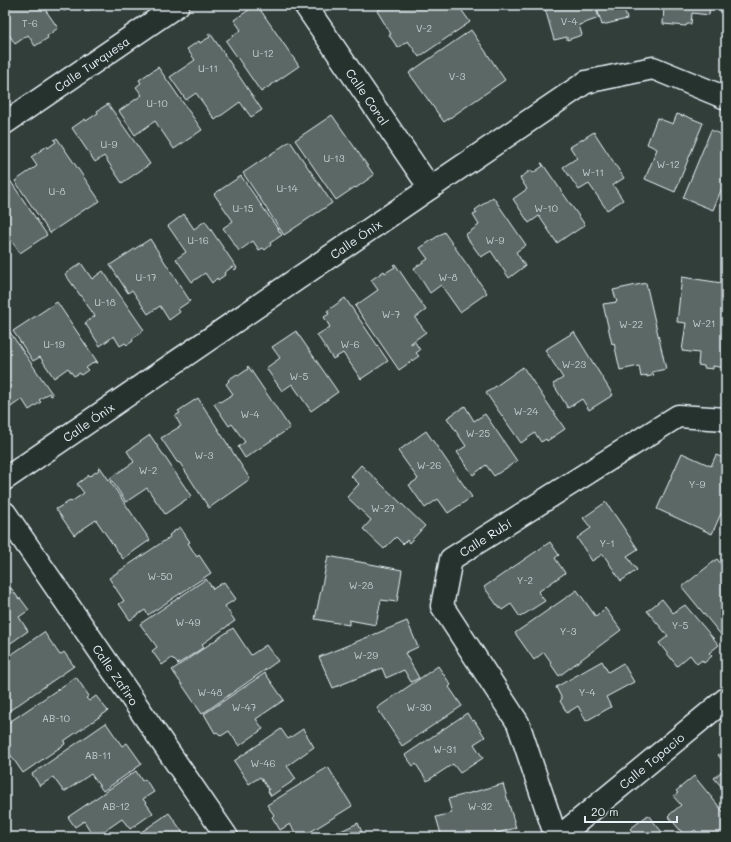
<svg xmlns="http://www.w3.org/2000/svg" width="731" height="842" font-family="Mali,sans-serif">
  <style>
    .building { fill: #5c6865; stroke: #e8f1f8 }
    .lines { fill: none; stroke-linecap: round; stroke-linejoin: round }
    .minor-casing { stroke: #e8f1f8; stroke-width: 25 }
    .minor { stroke: #26332d; stroke-width: 22 }
    .labels { text-anchor: middle; dominant-baseline: central; stroke-width: 3; stroke-linejoin: round; paint-order: stroke }
    .number-label { font-size: 10px; fill: #c5cfd3 }
    .street-label { font-size: 12px; fill: #e8f1f8; stroke: #26332d }
  </style>
  <rect width="100%" height="100%" fill="#323e39"/>
  <filter id="ink" filterUnits="userSpaceOnUse"><feTurbulence type="fractalNoise" baseFrequency=".025" numOctaves="2"/><feDisplacementMap in="SourceGraphic" scale="8" xChannelSelector="R" yChannelSelector="G"/><feConvolveMatrix kernelMatrix="1 2 1 2 8 2 1 2 1" color-interpolation-filters="sRGB"/></filter>
  <g filter="url(#ink)">
    <path class="building" d="M 5,5 L 42,5 L 58,28 L 47,36 L 48,38 L 35,46 L 28,35 L 15,44 L 5,28 L 5,18 L 9,16 L 5,11 Z
      M 60,5 L 73,5 L 64,11 Z
      M 82,5 L 97,5 L 86,12 Z
      M 256,5 L 257,5 L 299,66 L 261,92 L 226,41 L 241,30 L 234,20 Z
      M 386,5 L 458,5 L 470,22 L 419,57 L 408,41 L 398,48 L 389,35 L 391,34 L 377,11 Z
      M 544,5 L 595,5 L 599,18 L 579,25 L 582,35 L 567,40 L 567,37 L 554,40 Z
      M 596,5 L 639,5 L 624,9 L 627,19 L 602,25 Z
      M 664,5 L 710,5 L 709,15 L 692,13 L 691,24 L 687,24 L 686,26 L 663,24 Z
      M 726,24 L 726,37 L 721,35 Z
      M 471,30 L 505,80 L 444,122 L 409,73 Z
      M 210,33 L 262,110 L 251,117 L 240,102 L 215,120 L 196,93 L 186,100 L 170,77 L 195,60 L 187,49 L 199,41 L 200,43 L 210,37 L 208,34 Z
      M 5,56 L 11,65 L 5,69 Z
      M 158,67 L 202,130 L 174,149 L 155,121 L 135,135 L 119,111 L 142,95 L 136,87 L 141,83 L 139,80 Z
      M 108,104 L 150,164 L 122,183 L 104,156 L 95,162 L 72,128 L 85,119 L 86,121 L 98,113 L 97,111 Z
      M 677,114 L 683,116 L 683,115 L 703,123 L 675,192 L 645,179 L 657,149 L 647,144 L 657,118 L 673,124 Z
      M 332,115 L 374,175 L 356,188 L 355,187 L 336,200 L 295,140 Z
      M 711,130 L 722,135 L 723,132 L 726,134 L 726,178 L 713,210 L 683,198 Z
      M 594,132 L 624,178 L 613,185 L 623,200 L 607,210 L 589,184 L 579,190 L 563,167 L 577,158 L 570,147 Z
      M 57,138 L 100,201 L 88,209 L 87,208 L 50,233 L 15,181 L 37,166 L 31,157 L 47,146 L 48,148 L 56,142 L 54,140 Z
      M 290,141 L 332,203 L 284,235 L 243,173 Z
      M 541,163 L 542,163 L 585,225 L 573,233 L 573,232 L 557,243 L 539,216 L 529,223 L 513,199 L 527,189 L 520,178 L 531,170 L 533,173 L 543,166 Z
      M 5,173 L 47,235 L 20,253 L 5,232 Z
      M 241,176 L 282,235 L 270,243 L 271,245 L 265,250 L 263,248 L 259,250 L 253,241 L 239,251 L 223,228 L 233,221 L 214,194 Z
      M 493,197 L 526,245 L 516,252 L 525,266 L 509,278 L 491,251 L 481,257 L 465,235 L 479,225 L 473,215 L 477,213 L 475,210 Z
      M 184,214 L 194,229 L 205,221 L 237,268 L 235,270 L 232,267 L 224,273 L 225,275 L 218,280 L 217,278 L 212,283 L 205,273 L 192,282 L 176,259 L 186,252 L 168,226 Z
      M 444,232 L 487,293 L 460,312 L 441,285 L 430,293 L 414,268 L 428,259 L 420,248 Z
      M 150,239 L 190,301 L 178,309 L 180,312 L 169,320 L 160,306 L 148,314 L 132,290 L 128,293 L 110,265 Z
      M 81,263 L 92,279 L 103,271 L 144,330 L 132,339 L 133,341 L 127,345 L 125,343 L 120,346 L 114,336 L 100,346 L 85,323 L 95,316 L 65,274 Z
      M 395,264 L 426,310 L 415,318 L 426,332 L 411,343 L 411,344 L 415,342 L 420,350 L 416,353 L 419,356 L 399,370 L 355,306 L 378,290 L 371,280 L 384,271 L 385,273 L 395,267 L 393,265 Z
      M 682,277 L 722,283 L 721,288 L 726,289 L 726,359 L 725,368 L 713,366 L 713,369 L 704,368 L 704,366 L 698,365 L 699,353 L 682,351 L 686,323 L 677,322 Z
      M 646,283 L 666,369 L 652,372 L 654,375 L 647,377 L 647,375 L 641,377 L 639,366 L 620,370 L 614,343 L 612,344 L 603,304 L 617,302 L 613,290 Z
      M 345,298 L 388,361 L 361,379 L 343,353 L 333,359 L 317,335 L 330,327 L 324,317 L 329,314 L 327,311 Z
      M 57,302 L 98,363 L 97,363 L 96,361 L 86,368 L 88,370 L 81,375 L 80,373 L 74,376 L 68,368 L 54,378 L 40,357 L 33,361 L 13,331 Z
      M 5,325 L 53,395 L 51,396 L 49,393 L 39,400 L 41,402 L 29,410 L 22,399 L 8,409 L 5,405 Z
      M 296,331 L 338,392 L 311,411 L 292,384 L 282,391 L 266,368 L 280,358 L 272,347 Z
      M 574,332 L 613,395 L 589,410 L 582,399 L 568,408 L 553,384 L 563,378 L 545,350 Z
      M 248,366 L 290,428 L 245,458 L 238,447 L 245,442 L 232,424 L 229,426 L 214,404 L 219,401 L 220,402 L 233,394 L 226,384 L 229,381 L 228,380 L 237,374 L 238,376 L 248,369 L 247,367 Z
      M 523,367 L 565,429 L 547,441 L 546,439 L 541,442 L 535,433 L 521,443 L 486,393 Z
      M 198,398 L 250,479 L 209,508 L 180,463 L 177,462 L 161,438 L 181,426 L 175,416 L 180,413 L 178,411 Z
      M 465,406 L 474,421 L 485,414 L 517,461 L 494,476 L 486,465 L 473,475 L 457,452 L 466,446 L 447,418 Z
      M 426,431 L 472,497 L 448,513 L 438,499 L 425,508 L 409,485 L 418,479 L 398,451 Z
      M 150,435 L 191,496 L 165,514 L 147,488 L 126,502 L 110,478 L 134,462 L 127,451 Z
      M 682,453 L 711,466 L 716,455 L 726,459 L 726,502 L 712,534 L 657,509 Z
      M 361,465 L 425,526 L 409,543 L 407,540 L 403,544 L 396,537 L 384,549 L 363,529 L 371,520 L 347,497 L 359,484 L 351,476 Z
      M 100,467 L 150,540 L 123,559 L 96,520 L 74,535 L 56,509 L 70,501 L 71,502 L 84,493 L 77,484 L 89,475 L 90,476 L 99,470 L 98,468 Z
      M 606,502 L 638,549 L 627,556 L 637,570 L 621,581 L 603,554 L 592,561 L 577,538 L 591,528 L 583,518 Z
      M 180,527 L 190,542 L 188,543 L 197,557 L 199,555 L 211,573 L 148,615 L 145,610 L 130,620 L 119,604 L 124,601 L 109,578 L 170,537 L 169,535 Z
      M 550,542 L 559,555 L 555,558 L 565,573 L 538,592 L 545,601 L 520,617 L 511,604 L 502,610 L 497,604 L 497,605 L 484,587 Z
      M 328,556 L 402,570 L 397,602 L 381,600 L 376,625 L 349,620 L 349,625 L 315,619 Z
      M 717,559 L 726,570 L 726,641 L 682,587 Z
      M 206,579 L 213,589 L 224,582 L 236,599 L 225,606 L 235,621 L 202,644 L 204,647 L 178,664 L 172,658 L 162,665 L 152,651 L 157,647 L 140,624 Z
      M 11,588 L 19,599 L 20,598 L 29,610 L 19,617 L 28,631 L 5,647 L 5,592 Z
      M 577,590 L 596,617 L 605,608 L 621,630 L 559,676 L 550,663 L 551,662 L 544,652 L 534,660 L 515,633 Z
      M 662,599 L 673,613 L 685,605 L 719,645 L 709,653 L 712,656 L 704,663 L 702,660 L 697,664 L 690,655 L 677,666 L 659,643 L 668,636 L 647,611 Z
      M 407,621 L 418,647 L 405,653 L 419,678 L 411,682 L 404,670 L 386,678 L 382,668 L 333,688 L 319,657 Z
      M 233,628 L 251,655 L 266,645 L 278,661 L 202,714 L 172,670 Z
      M 44,632 L 60,655 L 64,652 L 74,666 L 9,711 L 5,705 L 5,659 Z
      M 602,661 L 608,672 L 623,663 L 634,682 L 606,697 L 611,707 L 586,721 L 578,706 L 567,713 L 560,701 L 562,699 L 556,687 Z
      M 438,666 L 451,685 L 449,687 L 462,706 L 402,746 L 377,708 Z
      M 265,673 L 284,700 L 256,719 L 263,729 L 239,746 L 229,731 L 221,736 L 217,732 L 215,733 L 204,714 Z
      M 76,677 L 89,696 L 86,698 L 89,701 L 96,696 L 108,711 L 64,741 L 65,744 L 23,773 L 5,747 L 5,725 Z
      M 467,713 L 472,721 L 474,720 L 485,737 L 474,744 L 483,758 L 460,773 L 453,764 L 427,781 L 416,764 L 413,766 L 405,755 Z
      M 106,723 L 122,746 L 127,743 L 142,764 L 103,791 L 91,774 L 64,792 L 53,777 L 40,786 L 32,774 Z
      M 281,729 L 288,739 L 303,729 L 314,747 L 287,766 L 296,779 L 271,796 L 268,791 L 269,790 L 260,777 L 249,784 L 234,761 Z
      M 726,749 L 726,765 L 718,755 Z
      M 328,767 L 352,806 L 302,837 L 298,837 L 290,824 L 280,830 L 272,817 L 274,815 L 267,805 Z
      M 726,768 L 726,792 L 714,778 Z
      M 136,771 L 142,781 L 145,779 L 154,792 L 143,799 L 153,813 L 130,829 L 122,819 L 96,837 L 94,837 L 84,821 L 75,827 L 68,817 Z
      M 694,776 L 726,815 L 726,837 L 701,837 L 695,830 L 686,837 L 668,816 L 681,805 L 673,796 L 678,793 L 676,791 Z
      M 503,784 L 516,828 L 482,837 L 432,837 L 441,834 L 436,817 L 452,813 L 448,799 Z
      M 169,813 L 186,837 L 134,837 Z
      M 648,815 L 666,837 L 630,837 L 628,834 L 632,831 L 630,829 Z
      M 358,823 L 364,837 L 328,837 Z"/>
    <g class="lines">
      <g class="minor-casing">
        <g id="minor">
          <path id="s1" d="M 305,5 L 430,188"/>
          <path id="s2" d="M 5,123 L 178,5"/>
          <path id="s3" d="M 5,479 L 430,188 L 586,82 L 653,68 L 726,98"/>
          <path id="s4" d="M 5,513 L 227,837"/>
          <path id="s5" d="M 556,837 L 518,723 L 442,606 L 451,559 L 678,416 L 726,419"/>
          <path id="s6" d="M 559,837 L 726,699"/>
        </g>
      </g>
      <use href="#minor" class="minor"/>
    </g>
  </g>
  <g class="labels">
    <g class="number-label">
      <text x="569" y="21">V-4</text>
      <text x="30" y="23">T-6</text>
      <text x="424" y="28">V-2</text>
      <text x="263" y="53">U-12</text>
      <text x="208" y="68">U-11</text>
      <text x="457" y="76">V-3</text>
      <text x="157" y="103">U-10</text>
      <text x="109" y="144">U-9</text>
      <text x="334" y="158">U-13</text>
      <text x="668" y="164">W-12</text>
      <text x="593" y="172">W-11</text>
      <text x="287" y="188">U-14</text>
      <text x="57" y="191">U-8</text>
      <text x="243" y="208">U-15</text>
      <text x="546" y="208">W-10</text>
      <text x="198" y="240">U-16</text>
      <text x="495" y="240">W-9</text>
      <text x="146" y="277">U-17</text>
      <text x="448" y="277">W-8</text>
      <text x="105" y="302">U-18</text>
      <text x="391" y="314">W-7</text>
      <text x="704" y="323">W-21</text>
      <text x="631" y="324">W-22</text>
      <text x="54" y="344">U-19</text>
      <text x="350" y="344">W-6</text>
      <text x="574" y="364">W-23</text>
      <text x="299" y="376">W-5</text>
      <text x="526" y="411">W-24</text>
      <text x="250" y="414">W-4</text>
      <text x="478" y="433">W-25</text>
      <text x="204" y="455">W-3</text>
      <text x="429" y="465">W-26</text>
      <text x="148" y="470">W-2</text>
      <text x="697" y="484">Y-9</text>
      <text x="383" y="508">W-27</text>
      <text x="607" y="543">Y-1</text>
      <text x="160" y="576">W-50</text>
      <text x="525" y="580">Y-2</text>
      <text x="361" y="585">W-28</text>
      <text x="188" y="622">W-49</text>
      <text x="680" y="625">Y-5</text>
      <text x="568" y="631">Y-3</text>
      <text x="366" y="655">W-29</text>
      <text x="210" y="692">W-48</text>
      <text x="587" y="692">Y-4</text>
      <text x="244" y="707">W-47</text>
      <text x="419" y="707">W-30</text>
      <text x="56" y="718">AB-10</text>
      <text x="445" y="749">W-31</text>
      <text x="98" y="755">AB-11</text>
      <text x="263" y="763">W-46</text>
      <text x="116" y="806">AB-12</text>
      <text x="480" y="806">W-32</text>
    </g>
    <g class="street-label">
      <text stroke="none"><textPath href="#s2" startOffset="105">Calle Turquesa</textPath></text>
      <text stroke="none"><textPath href="#s1" startOffset="111">Calle Coral</textPath></text>
      <text stroke="none"><textPath href="#s3" startOffset="425">Calle Ónix</textPath></text>
      <text stroke="none"><textPath href="#s3" startOffset="101">Calle Ónix</textPath></text>
      <text stroke="none"><textPath href="#s5" startOffset="348">Calle Rubí</textPath></text>
      <text stroke="none"><textPath href="#s4" startOffset="196">Calle Zafiro</textPath></text>
      <text stroke="none"><textPath href="#s6" startOffset="120">Calle Topacio</textPath></text>
    </g>
  </g>
  <rect width="731" height="842" fill="none" stroke="#26332d" stroke-width="20"/>
  <rect x="10" y="10" width="711" height="822" fill="none" stroke="#e8f1f8" stroke-width="1.5" filter="url(#ink)"/>
  <path d="M585 816v6h92v-6" fill="none" stroke="#e8f1f8" stroke-width="2"/>
  <text x="591" y="816" font-size="12" fill="#e8f1f8" stroke="#26332d" stroke-width="3" paint-order="stroke">20 m</text>
</svg>
